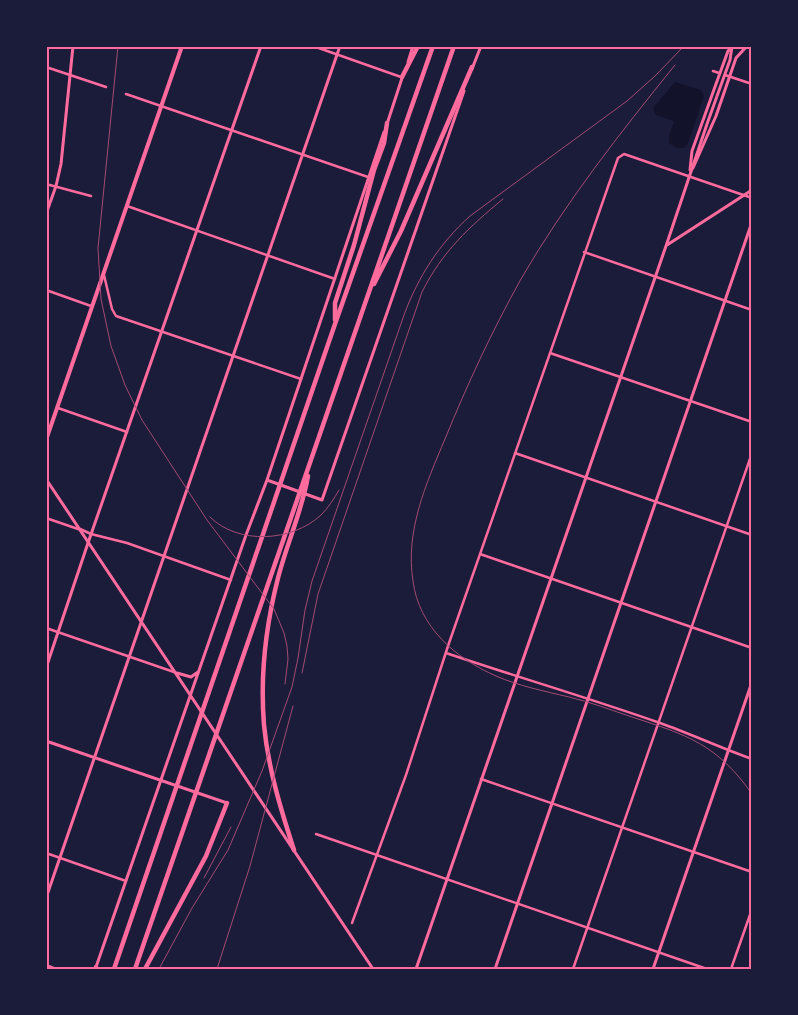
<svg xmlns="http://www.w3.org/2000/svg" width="798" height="1015" font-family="'PT Sans Narrow',sans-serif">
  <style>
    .water { fill: #12122b }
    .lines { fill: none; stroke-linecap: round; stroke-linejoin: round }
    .minor { stroke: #ff6b9d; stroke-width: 2.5 }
    .tertiary { stroke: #ff6b9d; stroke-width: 3 }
    .secondary { stroke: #ff6b9d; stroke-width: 3 }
    .primary { stroke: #ff6b9d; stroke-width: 4 }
    .motorway { stroke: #ff6b9d; stroke-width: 4.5 }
    .rail { stroke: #a44b75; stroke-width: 1 }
    .neatline { fill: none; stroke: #ff6b9d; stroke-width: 2 }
  </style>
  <rect width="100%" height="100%" fill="#1b1b3a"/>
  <path class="water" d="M 675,82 L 701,90 L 704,96 L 688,143 L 684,148 L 677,148 L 669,143 L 669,136 L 674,121 L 656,115 L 653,108 Z"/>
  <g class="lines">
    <path class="minor" d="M 313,46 L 401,77
      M 46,67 L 106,87
      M 713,71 L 719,73
      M 725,75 L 752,84
      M 126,94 L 368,177
      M 46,184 L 91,196
      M 127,206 L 335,279
      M 584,252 L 752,310
      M 104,275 L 112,309 L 116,316 L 301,379
      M 46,290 L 91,306
      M 550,353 L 752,422
      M 58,408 L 127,432
      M 515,453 L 752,535
      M 46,518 L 78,529
      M 91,534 L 127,543 L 231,580
      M 480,554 L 752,648
      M 46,628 L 174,672
      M 446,653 C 517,677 589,698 660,723 C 691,734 721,748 752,759
      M 481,779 L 752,872
      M 316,834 L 707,969
      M 46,853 L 126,881
      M 352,923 L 406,775 L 448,646 L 618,158 L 624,154 L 752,198
      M 46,965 L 56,969
      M 573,969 L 752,453
      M 731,969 L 752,909"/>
    <path class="tertiary" d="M 693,168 L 716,116 L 736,58 L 747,46
      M 690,170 L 692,151 L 716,84 L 728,51 L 734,46
      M 80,529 L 91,534
      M 46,668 L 88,543 L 261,46
      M 46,898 L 340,46
      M 495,969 L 752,222
      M 653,969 L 752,682"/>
    <path class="secondary" d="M 408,62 L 413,46
      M 472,69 L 481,46
      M 387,124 L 403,75
      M 46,214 L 56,186 L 61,164 L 73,46
      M 667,245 L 752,190
      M 46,479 L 373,969
      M 267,480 L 322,500 L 464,91
      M 177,673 L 191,677 L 198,672
      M 46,741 L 227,803
      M 96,967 L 246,535 L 267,480 L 384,132
      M 416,969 L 666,246 L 707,124 L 730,60 L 732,46"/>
    <path class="primary" d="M 46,440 L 182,46"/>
    <path class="motorway" d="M 402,77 L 418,46
      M 374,284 L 401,231 L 472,67
      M 335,320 L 335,303 L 354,245 L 374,170 L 384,143 L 387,123
      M 294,850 C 281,810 268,768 264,725 C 260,676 266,625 278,578 C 287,543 302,511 308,476
      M 96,969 L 96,967
      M 114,969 L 335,324 L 433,46
      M 135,969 L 454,46
      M 145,969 L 206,856 L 227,803"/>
    <path class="rail" d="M 118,46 L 98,248 L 101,299 L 111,346 L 125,385 L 142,420 L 207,520 L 274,609 L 284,633 L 287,646 L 288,659 L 285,684
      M 675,65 C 620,133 565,203 521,279 C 492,331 467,385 445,439 C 426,484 405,531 413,581 C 419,627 455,658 496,676 C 519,686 544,691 569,697 C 590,702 611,710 632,717 C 687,735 717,744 752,794
      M 210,517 C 238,545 292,542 321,515 C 328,508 334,499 339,490
      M 302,673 L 318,594 L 422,292 C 442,252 469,227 503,199
      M 204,878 L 231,827
      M 159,969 L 192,908 L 228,850 L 262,771 L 292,687 L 298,658 L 305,610 L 312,581 L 404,315 C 418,277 439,244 470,216 L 627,101 L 655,76 L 684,46
      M 217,969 L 250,866 L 293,706"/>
  </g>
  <rect width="798" height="1015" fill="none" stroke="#1b1b3a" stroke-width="95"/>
  <rect x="48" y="48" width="702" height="920" class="neatline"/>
</svg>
